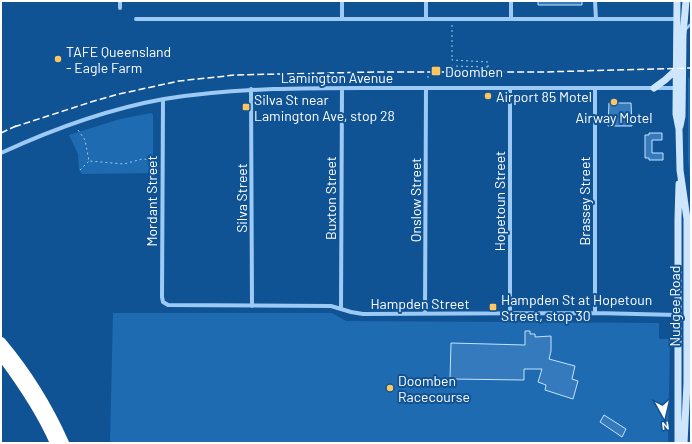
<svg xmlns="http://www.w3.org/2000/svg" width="692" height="444" font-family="Barlow,sans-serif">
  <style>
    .green { fill: #1e6bb2 }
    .building { fill: #347abc; stroke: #c5e3fe }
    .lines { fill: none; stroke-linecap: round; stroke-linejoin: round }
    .path { stroke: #9dcaf4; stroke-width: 1; stroke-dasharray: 2 3; stroke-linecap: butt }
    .service { stroke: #9dcaf4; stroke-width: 2.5 }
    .minor { stroke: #9dcaf4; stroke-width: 4 }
    .secondary { stroke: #cde5fd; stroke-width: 7 }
    .motorway { stroke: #fff; stroke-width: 10 }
    .rail { stroke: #fff; stroke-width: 1.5; stroke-dasharray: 7 3; stroke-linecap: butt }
    .path-bridge { stroke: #9dcaf4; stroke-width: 1; stroke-dasharray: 2 3; stroke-linecap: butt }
    .poi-dot { fill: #ffc660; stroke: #105394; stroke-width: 1.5 }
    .labels { text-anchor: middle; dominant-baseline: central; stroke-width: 4; stroke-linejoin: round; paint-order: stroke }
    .poi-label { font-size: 14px; fill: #fff; stroke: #105394; text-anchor: start }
    .street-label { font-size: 14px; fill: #fff; stroke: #105394 }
  </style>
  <rect width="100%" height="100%" fill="#105394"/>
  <path class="green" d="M 688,78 L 691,78 L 691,190 L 688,159 Z
    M 151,113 L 153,115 L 153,173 L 82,174 L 79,170 L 78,154 L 69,135 L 120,119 Z
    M 113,313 L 332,313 L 346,321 L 659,323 L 659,339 L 670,339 L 668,443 L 110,443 Z"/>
  <path class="building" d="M 538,1 L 582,1 L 582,5 L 538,5 Z
    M 609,103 L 631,103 L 632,126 L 608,126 Z
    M 649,133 L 662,133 L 662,140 L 652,140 L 652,153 L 663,153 L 663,160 L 649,160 L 649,158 L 645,158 L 645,135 L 649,135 Z
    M 525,331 L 530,331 L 530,334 L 535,334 L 535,337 L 551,336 L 551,351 L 549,359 L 575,366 L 572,379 L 578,381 L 573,399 L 545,390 L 546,385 L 538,382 L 542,369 L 524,369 L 524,380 L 450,379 L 451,343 L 525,345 Z
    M 604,415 L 626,429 L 622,437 L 600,422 Z"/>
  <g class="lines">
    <path class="path" d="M 452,25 L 452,57
      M 451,66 L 488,67
      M 488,75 L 501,75 L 501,81
      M 428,76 L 428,80
      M 78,130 L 85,140 L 89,161 L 124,164 L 142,159 L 155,160
      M 80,170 L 89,161"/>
    <path class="service" d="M 686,29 L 691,24"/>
    <path class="minor" d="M 426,1 L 426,19
      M 511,1 L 511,19
      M 595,1 L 596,19
      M 120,8 L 120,1
      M 136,19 L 677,19
      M 342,19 L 342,1
      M 510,88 L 510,313
      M 251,89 L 252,306
      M 163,100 L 162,297 L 163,302 L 168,305 L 331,306 L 351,312 L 363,314 L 595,313 L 678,315
      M 1,153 C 53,129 108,109 164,99 C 246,86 329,88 412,88 C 501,88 589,88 678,88
      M 341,308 L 342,88
      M 425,313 L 426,88
      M 595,313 L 595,88"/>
    <path class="secondary" d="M 677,1 L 676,114 L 679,129 L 680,170 L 687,219 L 687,383 L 684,443
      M 654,88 L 665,80 L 676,70
      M 680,126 L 682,116 L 683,35 L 686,1
      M 678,443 L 678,219 L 679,184"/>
    <path class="motorway" d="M 1,342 C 27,373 48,407 64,443
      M 1,355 C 22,383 41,411 55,443"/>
    <path class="rail" d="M 14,127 L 94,101 L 119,94 L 179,81 L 235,75 L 374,72 L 543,72 L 691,68
      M 1,133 L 18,125"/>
    <path class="path-bridge" d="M 451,75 L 488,75 L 488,62 L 452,60 L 452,57"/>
  </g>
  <g class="poi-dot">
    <circle cx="58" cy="59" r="4"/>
    <rect x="431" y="66" width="10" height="10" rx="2"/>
    <circle cx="488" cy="96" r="4"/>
    <circle cx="614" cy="102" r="4"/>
    <rect x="242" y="103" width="8" height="8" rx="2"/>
    <rect x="489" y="303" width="8" height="8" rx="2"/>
    <circle cx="390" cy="388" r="4"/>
  </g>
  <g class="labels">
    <g class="poi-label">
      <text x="66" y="51">TAFE Queensland<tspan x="66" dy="16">- Eagle Farm</tspan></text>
      <text x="445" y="71">Doomben</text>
      <text x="496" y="96">Airport 85 Motel</text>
      <text x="254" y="99">Silva St near<tspan x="254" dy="16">Lamington Ave, stop 28</tspan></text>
      <text x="614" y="117" text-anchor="middle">Airway Motel</text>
      <text x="501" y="299">Hampden St at Hopetoun<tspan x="501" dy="16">Street, stop 30</tspan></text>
      <text x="398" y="380">Doomben<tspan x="398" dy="16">Racecourse</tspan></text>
    </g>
    <g class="street-label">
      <text x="337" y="77">Lamington Avenue</text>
      <text transform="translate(241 198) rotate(-90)">Silva Street</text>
      <text transform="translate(330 198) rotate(-90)">Buxton Street</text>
      <text transform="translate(415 200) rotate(-90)">Onslow Street</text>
      <text transform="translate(151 201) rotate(-90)">Mordant Street</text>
      <text transform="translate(499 201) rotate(-90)">Hopetoun Street</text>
      <text transform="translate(584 201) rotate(-90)">Brassey Street</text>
      <text x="420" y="303">Hampden Street</text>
      <text transform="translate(674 306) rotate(-90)">Nudgee Road</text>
    </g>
  </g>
  <rect width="692" height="444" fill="none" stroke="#ffffff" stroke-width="4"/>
  <g transform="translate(664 416) rotate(172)" stroke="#105394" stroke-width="3" paint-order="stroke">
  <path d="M0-3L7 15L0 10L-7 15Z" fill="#ffffff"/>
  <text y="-6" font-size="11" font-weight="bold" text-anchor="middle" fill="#ffffff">N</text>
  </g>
</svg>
